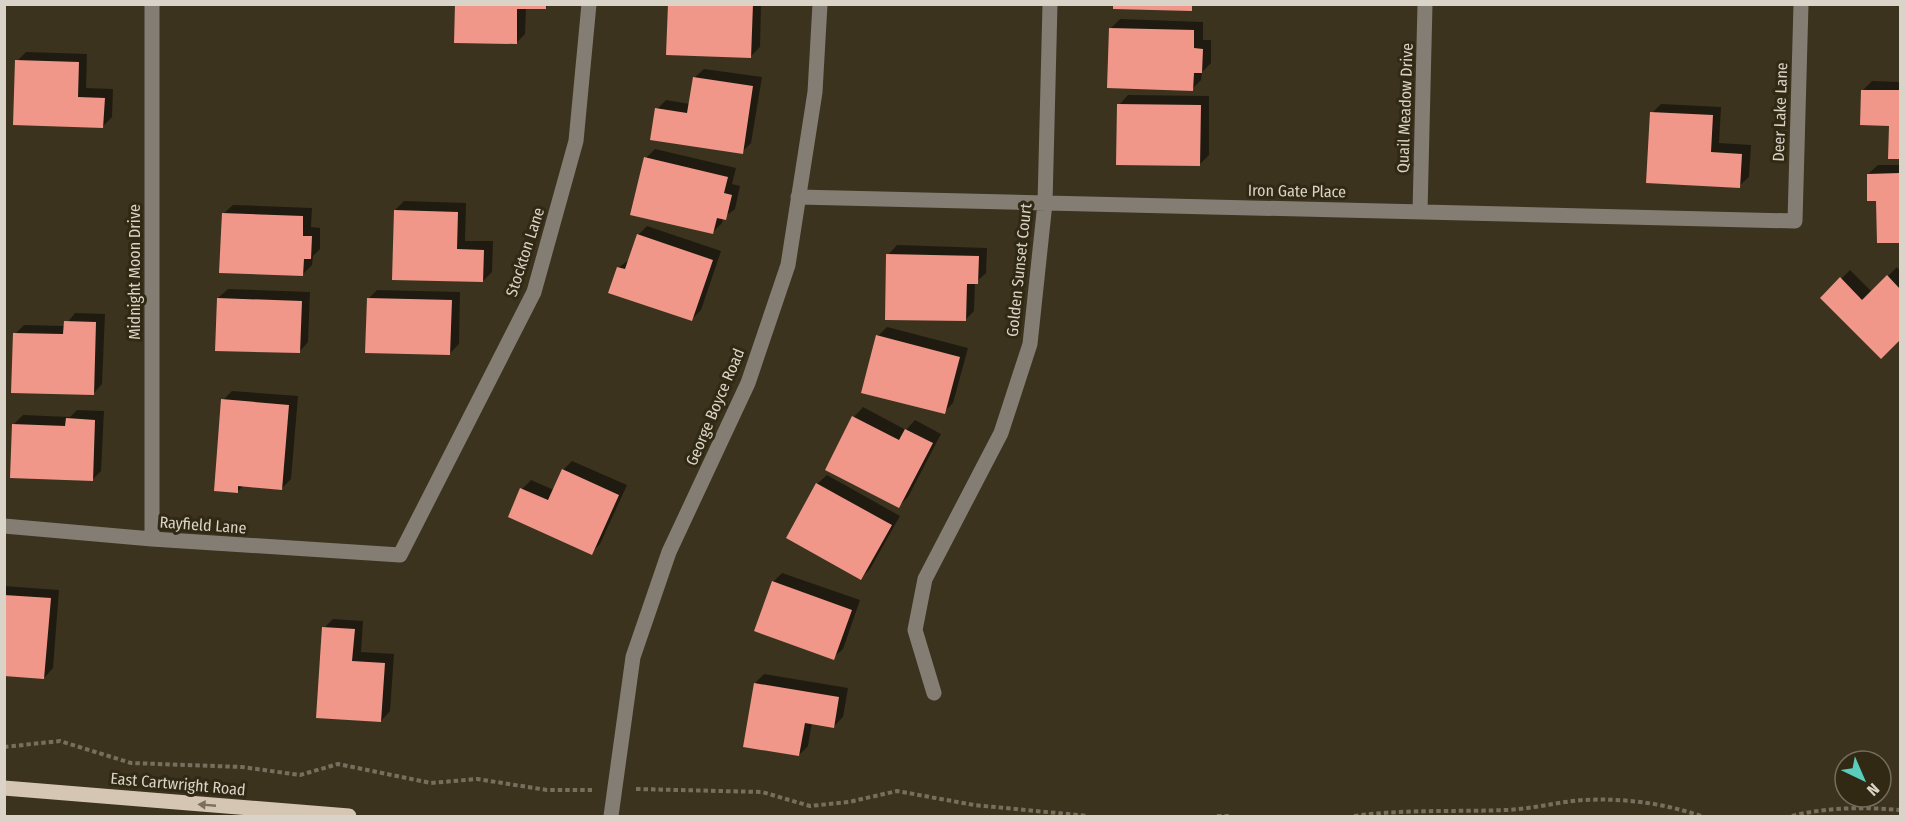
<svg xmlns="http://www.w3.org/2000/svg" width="1905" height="821" font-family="'Fira Sans Condensed',sans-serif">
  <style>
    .shadow { fill: #0007 }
    .building { fill: #f0978a }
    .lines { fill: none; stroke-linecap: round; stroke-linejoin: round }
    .path { stroke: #766f5d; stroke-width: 4; stroke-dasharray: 4.5 3; stroke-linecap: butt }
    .minor { stroke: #847d74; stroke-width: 15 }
    .major { stroke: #d5c6b3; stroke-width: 15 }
    .oneway { fill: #7b705c }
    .labels { text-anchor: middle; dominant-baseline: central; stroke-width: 6; stroke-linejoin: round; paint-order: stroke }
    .street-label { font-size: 16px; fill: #d9d4c7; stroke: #312914 }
  </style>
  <rect width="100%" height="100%" fill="#3b331e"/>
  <path class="shadow" d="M 456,4 L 549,4 L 546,8 L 526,7 L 525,34 L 516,43 Z
    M 670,4 L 761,4 L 760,47 L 751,56 Z
    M 1120,19 L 1203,22 L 1203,40 L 1211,40 L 1211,63 L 1202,72 L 1201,80 L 1192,89 L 1111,28 Z
    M 26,52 L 87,54 L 86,88 L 113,89 L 112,117 L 103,126 L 17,61 Z
    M 704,69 L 762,77 L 751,143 L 742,152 L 657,109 L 666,100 L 690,104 L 694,78 Z
    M 1872,81 L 1900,82 L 1900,157 L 1889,157 L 1890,125 L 1863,90 Z
    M 1128,95 L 1209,96 L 1209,155 L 1199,165 L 1119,105 Z
    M 1661,104 L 1721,107 L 1719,143 L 1751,145 L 1749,177 L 1739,186 L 1652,113 Z
    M 655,149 L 736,168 L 732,184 L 740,186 L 735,209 L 723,218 L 722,223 L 712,233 L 646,158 Z
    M 1878,165 L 1900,165 L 1900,241 L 1878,242 L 1878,199 L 1868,174 Z
    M 404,201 L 466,203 L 465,241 L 493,241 L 492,272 L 483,281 L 395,210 Z
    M 233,205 L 312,208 L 311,227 L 320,228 L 320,249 L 313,256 L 312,265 L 303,274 L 223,214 Z
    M 647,226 L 721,251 L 701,310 L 692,319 L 618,268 L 630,259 L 638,235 Z
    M 897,245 L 987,248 L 986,273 L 975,283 L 974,311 L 965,320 L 888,255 Z
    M 1897,267 L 1900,271 L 1900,338 L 1881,357 L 1822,298 L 1850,270 L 1872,292 Z
    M 228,289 L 310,292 L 308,342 L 299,352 L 218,298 Z
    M 377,290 L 460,292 L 459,344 L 450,353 L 368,299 Z
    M 75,313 L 105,314 L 102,384 L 93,394 L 15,334 L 24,325 L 65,326 Z
    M 887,327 L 968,348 L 953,403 L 944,412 L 878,336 Z
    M 232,391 L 298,396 L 291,479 L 282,488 L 244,485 L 237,492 L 223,400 Z
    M 863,407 L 906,430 L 915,420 L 941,434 L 908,497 L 898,507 L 827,469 L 854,417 Z
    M 77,410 L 104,411 L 101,471 L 92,480 L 14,424 L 23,415 L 70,417 Z
    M 572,461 L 627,485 L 600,544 L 591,553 L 510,516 L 522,489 L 531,480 L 554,490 L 563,470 Z
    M 827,475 L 900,516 L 870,569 L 861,578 L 817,484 Z
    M 782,573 L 860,600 L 843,649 L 833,658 L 773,582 Z
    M 4,586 L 59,590 L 53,668 L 44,678 L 4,675 Z
    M 333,619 L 363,621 L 361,652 L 394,654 L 390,711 L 381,721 L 324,628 Z
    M 764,674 L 848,688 L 843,717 L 834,726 L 812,722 L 808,746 L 799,755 L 755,683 Z"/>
  <path class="building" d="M 455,4 L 546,4 L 546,9 L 517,9 L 517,44 L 454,43 Z
    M 668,4 L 753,4 L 751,58 L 666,55 Z
    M 1113,4 L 1192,4 L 1192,11 L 1113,9 Z
    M 1109,28 L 1194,30 L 1194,48 L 1203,49 L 1202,73 L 1194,73 L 1193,91 L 1107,88 Z
    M 15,60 L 79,62 L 78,97 L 105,98 L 103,128 L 13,125 Z
    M 693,77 L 753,86 L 743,154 L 650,140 L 655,108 L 687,113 Z
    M 1861,90 L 1900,90 L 1900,159 L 1888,159 L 1889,126 L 1860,125 Z
    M 1117,104 L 1201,105 L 1200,166 L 1116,165 Z
    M 1650,112 L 1713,115 L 1711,152 L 1742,154 L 1740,188 L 1646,183 Z
    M 644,157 L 728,177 L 724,193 L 732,195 L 726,220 L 717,218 L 713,234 L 630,215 Z
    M 1900,173 L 1900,243 L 1877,243 L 1876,201 L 1867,201 L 1867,174 Z
    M 394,210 L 458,212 L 457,249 L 484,250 L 483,282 L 392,280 Z
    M 222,213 L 303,216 L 303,236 L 312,236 L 311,259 L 304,259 L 303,276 L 219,273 Z
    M 637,234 L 713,260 L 692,321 L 608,293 L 617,267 L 625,269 Z
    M 886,254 L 979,256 L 978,284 L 967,284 L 966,321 L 885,320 Z
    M 1887,275 L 1900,289 L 1900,340 L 1881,359 L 1820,298 L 1840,277 L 1862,300 Z
    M 217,298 L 302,301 L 300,353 L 215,351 Z
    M 367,298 L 452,300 L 450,355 L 365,353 Z
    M 64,321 L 96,322 L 94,395 L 11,393 L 13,333 L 63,334 Z
    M 876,335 L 960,357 L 945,414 L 861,393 Z
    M 221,399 L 289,405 L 282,490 L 238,486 L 238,493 L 214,491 Z
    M 852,416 L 899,440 L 905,429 L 933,443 L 899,508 L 825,470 Z
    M 66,418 L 95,420 L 93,481 L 10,478 L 12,424 L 65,426 Z
    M 562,469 L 619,495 L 592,555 L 508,517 L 520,488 L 548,500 Z
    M 816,483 L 892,525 L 861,580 L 786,538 Z
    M 772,581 L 852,610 L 834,660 L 754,631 Z
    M 4,595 L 51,598 L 44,679 L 4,676 Z
    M 322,627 L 355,629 L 352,661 L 385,663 L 381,722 L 316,718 Z
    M 754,683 L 839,697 L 834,728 L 805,723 L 799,756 L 743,747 Z"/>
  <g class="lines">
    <path class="path" d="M 4,747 L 60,741 L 131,763 L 242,767 L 300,775 L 338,764 L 431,783 L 477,779 L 547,790 L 592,790
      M 636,789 L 762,792 L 810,806 L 849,802 L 897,791 L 974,805 L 1088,816
      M 1217,816 L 1229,816
      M 1354,816 C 1404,809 1455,812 1506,810 C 1532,809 1557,802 1583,800 C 1624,798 1663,803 1701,816
      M 1792,816 C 1827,807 1864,807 1900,810"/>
    <path class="minor" d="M 152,4 L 152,539
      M 798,197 L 1795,221 L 1801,4
      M 1420,212 L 1425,4
      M 4,526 L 152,539 L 400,555 L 534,292 L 576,141 L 589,4
      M 934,693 L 915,630 L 925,579 L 1001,433 L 1030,344 L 1045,203 L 1050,4
      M 611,816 L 633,657 L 669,552 L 748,383 L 788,265 L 815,92 L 820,4"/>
    <path class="major" d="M 4,788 L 349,816"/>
  </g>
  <defs><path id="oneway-solid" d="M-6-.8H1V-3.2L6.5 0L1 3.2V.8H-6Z" transform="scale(1.5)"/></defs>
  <use class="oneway" href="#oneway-solid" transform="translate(207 805) rotate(-175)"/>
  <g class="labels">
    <g class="street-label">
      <text transform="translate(1405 108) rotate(-88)">Quail Meadow Drive</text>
      <text transform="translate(1780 112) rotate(-88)">Deer Lake Lane</text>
      <text transform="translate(1297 191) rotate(1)">Iron Gate Place</text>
      <text transform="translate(525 252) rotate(-72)">Stockton Lane</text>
      <text transform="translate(1019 270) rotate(-84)">Golden Sunset Court</text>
      <text transform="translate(134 272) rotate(-90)">Midnight Moon Drive</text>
      <text transform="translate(715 407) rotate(-67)">George Boyce Road</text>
      <text transform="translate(203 525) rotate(4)">Rayfield Lane</text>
      <text transform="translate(178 784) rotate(5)">East Cartwright Road</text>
    </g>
  </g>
  <rect width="1905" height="821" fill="none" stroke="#d9d4c7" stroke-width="12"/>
  <g transform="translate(1863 779) rotate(136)"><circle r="28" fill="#312914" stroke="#746d5c" stroke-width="1.5"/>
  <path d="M0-4.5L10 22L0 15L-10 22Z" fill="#5acebd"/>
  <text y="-9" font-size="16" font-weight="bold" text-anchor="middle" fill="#d9d4c7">N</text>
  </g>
</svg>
